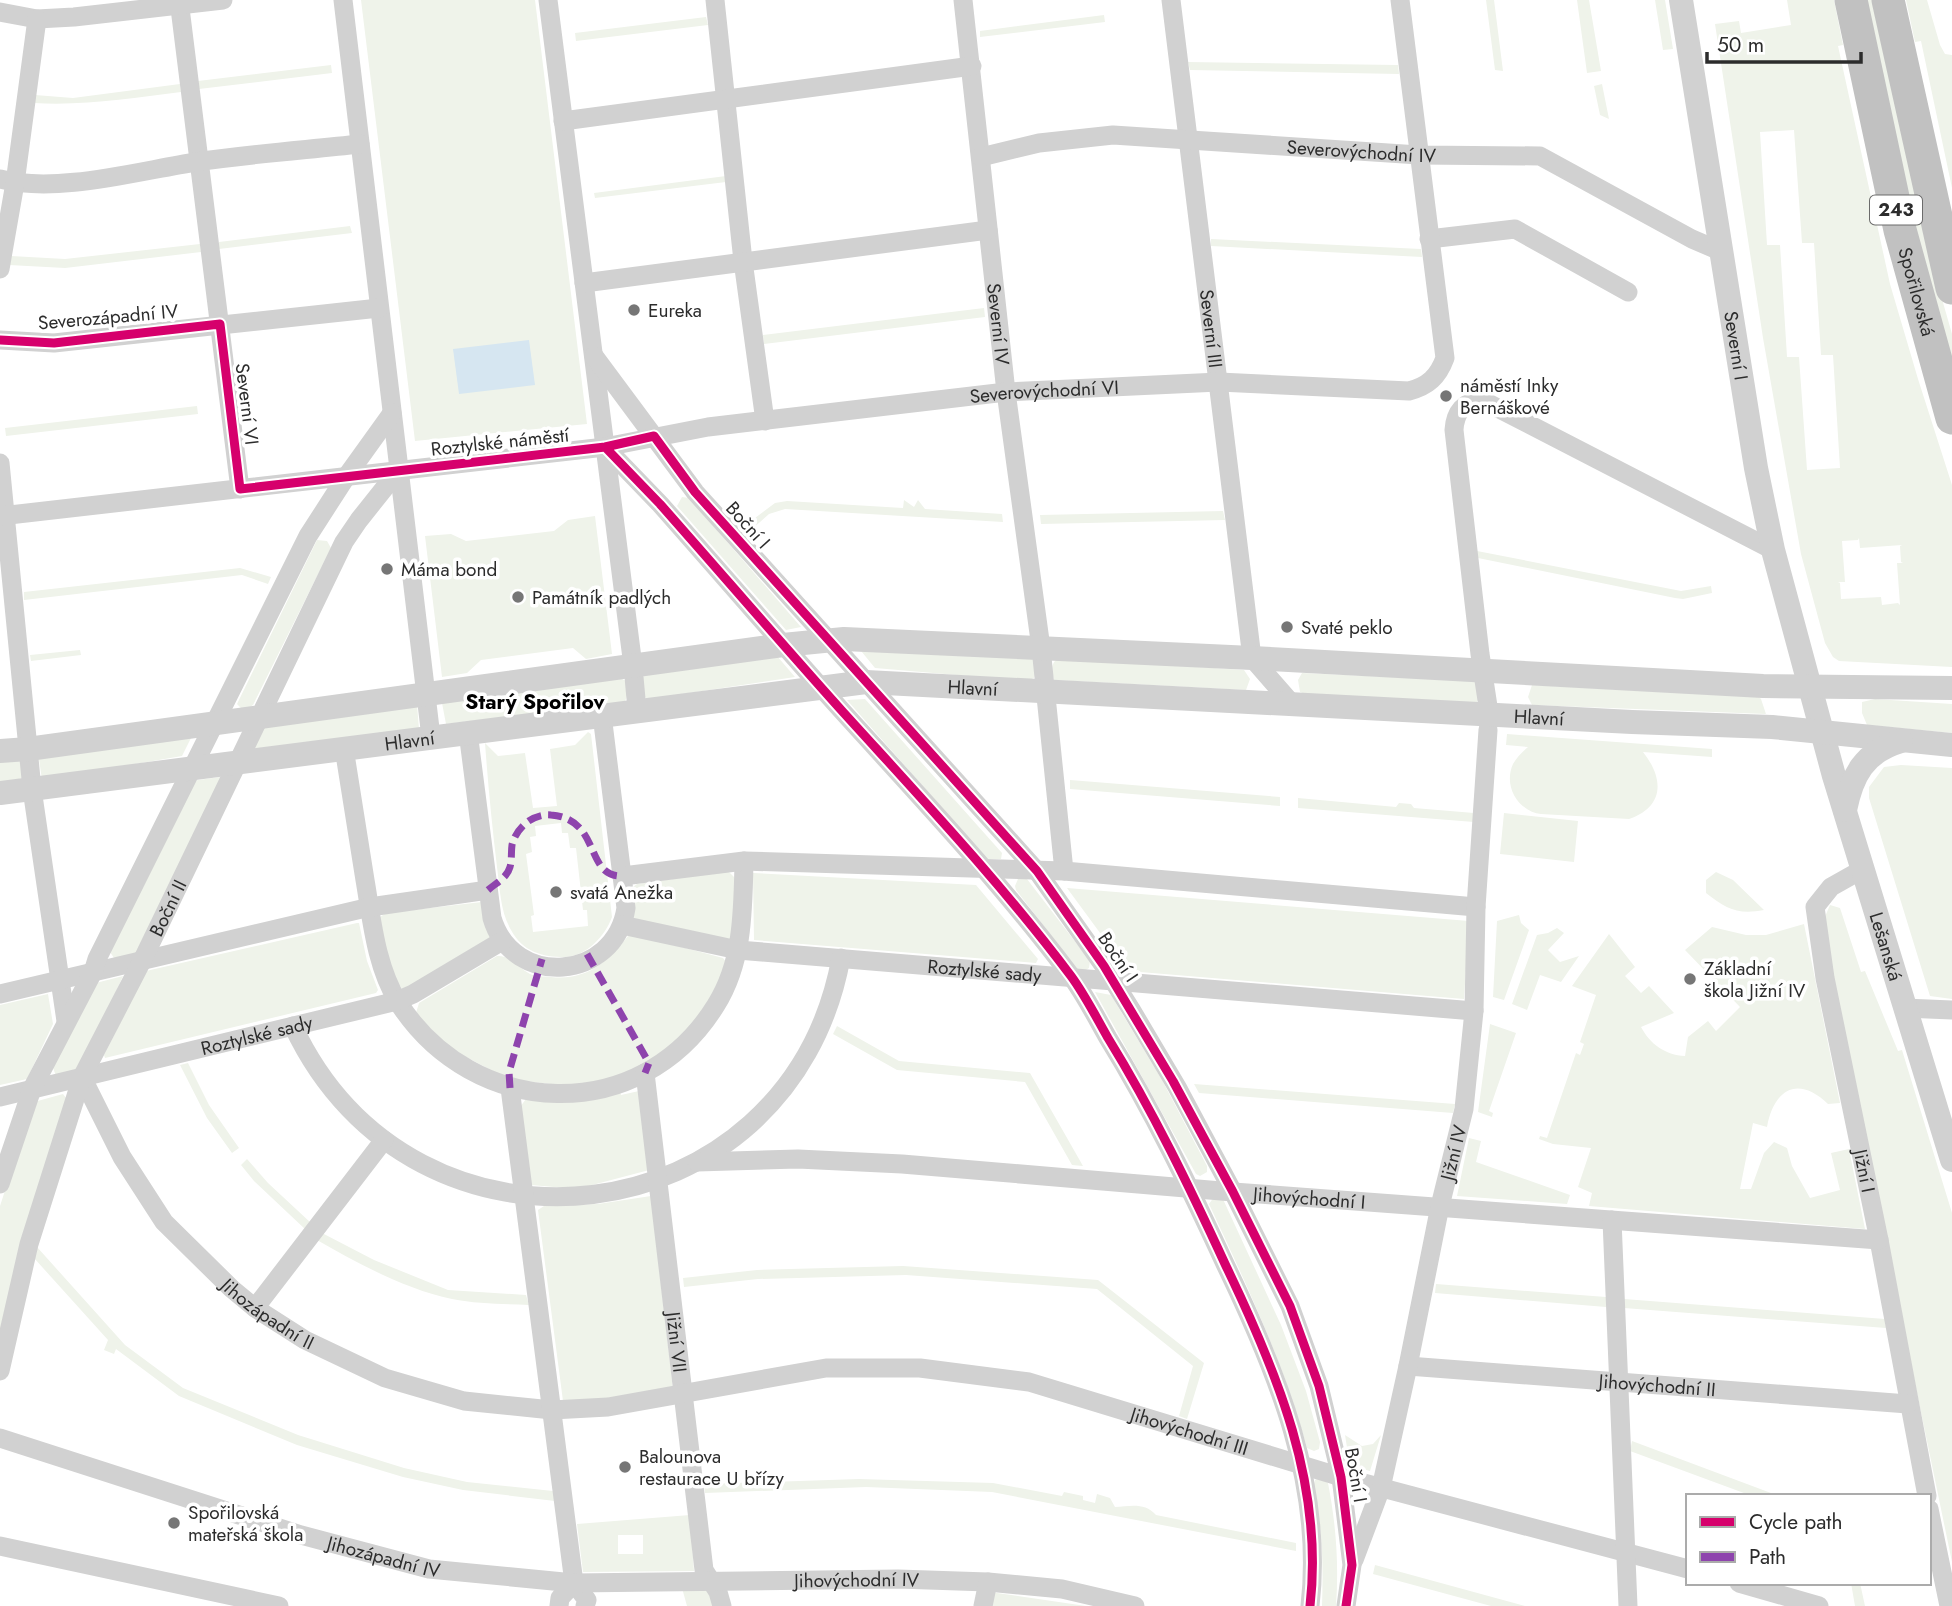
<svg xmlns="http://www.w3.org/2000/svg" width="1952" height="1606" font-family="Jost,sans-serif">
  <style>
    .green { fill: #eff3ea; fill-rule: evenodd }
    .water { fill: #d6e6f1 }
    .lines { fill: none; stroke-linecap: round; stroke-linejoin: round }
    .minor { stroke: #d1d1d1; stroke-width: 19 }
    .tertiary { stroke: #d1d1d1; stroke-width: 24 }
    .trunk { stroke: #c1c1c1; stroke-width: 33 }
    .quiet { stroke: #8e44ad; stroke-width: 7; stroke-dasharray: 14 7; stroke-linecap: butt }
    .cycleway-casing { stroke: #fff; stroke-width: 13 }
    .cycleway { stroke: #d6006c; stroke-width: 9 }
    .poi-dot { fill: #767676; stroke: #fff; stroke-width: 2.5 }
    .labels { text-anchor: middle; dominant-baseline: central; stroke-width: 7; stroke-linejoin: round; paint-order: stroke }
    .shield { fill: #fff; stroke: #6b6b6b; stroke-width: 2 }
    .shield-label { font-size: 18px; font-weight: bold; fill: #2c2c2c }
    .street-label { font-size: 19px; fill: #2c2c2c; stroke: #fff }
    .poi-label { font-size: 19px; fill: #2c2c2c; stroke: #fff; text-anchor: start }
    .neighbourhood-label { font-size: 21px; font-weight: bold; fill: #000; stroke: #fff }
  </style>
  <rect width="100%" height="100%" fill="#fff"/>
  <path class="green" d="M 361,0 L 535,0 L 587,424 L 415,441 Z
    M 1486,0 L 1494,0 L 1503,71 L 1495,70 Z
    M 1577,0 L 1589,0 L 1601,71 L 1587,73 Z
    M 1655,0 L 1665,0 L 1673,49 L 1663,50 Z
    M 1787,0 L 1834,0 L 1843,45 L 1838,46 L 1890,284 L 1918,379 L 1952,485 L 1952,667 L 1839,661 L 1833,657 L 1825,643 L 1801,554 L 1763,338 L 1715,24 L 1739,21 L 1741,33 L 1791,25 ZM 1794,130 L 1802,243 L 1814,243 L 1821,355 L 1833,355 L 1840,468 L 1807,470 L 1799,357 L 1787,357 L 1780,245 L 1767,245 L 1760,132 ZM 1859,538 L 1860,548 L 1902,545 L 1900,546 L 1901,562 L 1903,563 L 1897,563 L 1900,605 L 1898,603 L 1882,605 L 1881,597 L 1841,599 L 1840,583 L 1838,582 L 1845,582 L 1842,541 L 1858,540 Z
    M 1864,0 L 1875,0 L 1942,299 L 1952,334 L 1952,369 L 1932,302 Z
    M 1906,0 L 1927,0 L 1940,45 L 1945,54 L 1952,55 L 1952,188 L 1921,41 L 1915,42 Z
    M 1104,15 L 1105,22 L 980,37 L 980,31 Z
    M 706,17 L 708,25 L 576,41 L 575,33 Z
    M 1188,62 L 1398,65 L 1399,74 L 1190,70 Z
    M 331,65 L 332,73 L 199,89 L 198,81 Z
    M 180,84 L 181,92 C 132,98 84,106 34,103 L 35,95 L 73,98 Z
    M 1602,84 L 1609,119 L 1600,115 L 1594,86 Z
    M 726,176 L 726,182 L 595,198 L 594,193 Z
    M 350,226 L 352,233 L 219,249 L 219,242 Z
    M 1211,239 L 1421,249 L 1422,257 L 1211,246 Z
    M 200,244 L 201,252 L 65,268 L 9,265 L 11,256 L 65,259 Z
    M 984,308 L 985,317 L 764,344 L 763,335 Z
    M 197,406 L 198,414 L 6,436 L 5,428 Z
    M 682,497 L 689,498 L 801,627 L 786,630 L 677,506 Z
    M 904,500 L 914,507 L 918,500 L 925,509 L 1002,514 L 1003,522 L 785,509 L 769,514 L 752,529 L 747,524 L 775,503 L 787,501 L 903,508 Z
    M 1223,511 L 1225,520 L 1041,524 L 1040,515 Z
    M 595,516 L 612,654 L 586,659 L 573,648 L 481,660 L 467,673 L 442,677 L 425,536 L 451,534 L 466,541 L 554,531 L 568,520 Z
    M 317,540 L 327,541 L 331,548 L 253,705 L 244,711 L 237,704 Z
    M 1477,551 L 1681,591 L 1711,586 L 1712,593 L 1683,599 L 1675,598 L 1478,558 Z
    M 240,568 L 271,577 L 268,584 L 242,575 L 24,600 L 24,592 Z
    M 857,646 L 1031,657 C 1036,664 1037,670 1034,678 L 1026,681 L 875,668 Z
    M 80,650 L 81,655 L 31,661 L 30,655 Z
    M 777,656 L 795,677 L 649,699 L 644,697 L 641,679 L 646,674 Z
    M 1059,658 L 1244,670 L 1250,679 L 1246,690 L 1054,680 C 1052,670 1050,663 1059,658 Z
    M 1302,673 L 1476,681 L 1481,694 L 1477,702 L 1470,704 L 1307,695 L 1300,692 L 1298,680 Z
    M 620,678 L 626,681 L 627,695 L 625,702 L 446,724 L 442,703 Z
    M 1532,685 L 1759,697 L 1761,699 L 1766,714 L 1532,705 L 1528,697 Z
    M 865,699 L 1002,853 L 1001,859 L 987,859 L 847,700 Z
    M 1875,699 L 1952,704 L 1952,733 L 1867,725 L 1862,713 L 1862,702 Z
    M 417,705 L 419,729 L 252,749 L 263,727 Z
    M 588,732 L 591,734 L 612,917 C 605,936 587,956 565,957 C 542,957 523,952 511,930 C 500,911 500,888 497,867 C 492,826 488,784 485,743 L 498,756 L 525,753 L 533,808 L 557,806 L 550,749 L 575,745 ZM 561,823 L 562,833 L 568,833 L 570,848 L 576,848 L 583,910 L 587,910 L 588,926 L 533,932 L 531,916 L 534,915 L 526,854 L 532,852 L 530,837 L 536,836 L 535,826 Z
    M 193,734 L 182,756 L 42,780 L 39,759 Z
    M 1507,734 L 1712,749 L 1712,757 L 1643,752 C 1663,777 1666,806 1629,819 L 1541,814 C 1518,811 1503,786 1513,764 C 1517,757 1522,752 1528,747 L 1506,745 Z
    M 19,758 L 25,777 L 0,785 L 0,760 Z
    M 1901,765 L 1952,768 L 1952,999 L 1930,996 L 1869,798 L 1869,787 L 1884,767 Z
    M 220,777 L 221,782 L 141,953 L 114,958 L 110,952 L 191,781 Z
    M 1070,780 L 1280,797 L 1280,806 L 1070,789 Z
    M 1298,798 L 1396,807 L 1399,803 L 1411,804 L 1414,808 L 1474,813 L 1474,822 L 1298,808 Z
    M 1504,813 L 1578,821 L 1574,862 L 1500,854 Z
    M 728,871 L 736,879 L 735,940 L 636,921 L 633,916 L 633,887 L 637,884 Z
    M 1716,872 L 1733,880 L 1764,910 C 1738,915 1726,909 1706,893 L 1706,880 Z
    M 753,873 L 976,885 L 1038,959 L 1036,963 L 754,940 Z
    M 1018,879 L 1027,879 L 1090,961 L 1089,968 L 1084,971 L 1078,970 L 1016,890 L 1015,886 Z
    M 1067,888 L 1469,921 L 1464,999 L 1128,971 Z
    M 482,902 L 491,937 L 403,990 C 387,969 384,942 380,917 L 386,913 Z
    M 1830,905 L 1840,908 L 1861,972 L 1865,971 L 1898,1051 L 1902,1050 L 1952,1213 L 1952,1562 L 1832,982 L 1824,919 Z
    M 1519,915 L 1521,923 L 1529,930 L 1504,1000 L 1493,997 L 1497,921 Z
    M 357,923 L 359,923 L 367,961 L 378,990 L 376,993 L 105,1058 L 104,1055 L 146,971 Z
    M 1804,924 L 1840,1103 L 1828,1104 C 1798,1075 1774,1089 1767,1127 L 1753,1123 L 1740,1189 L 1751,1189 L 1764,1153 L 1774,1142 L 1787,1148 L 1792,1166 L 1810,1198 L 1840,1190 L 1831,1153 L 1849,1149 L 1865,1229 L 1589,1206 L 1592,1193 L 1578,1187 L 1591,1148 L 1553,1144 L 1539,1139 L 1540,1136 L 1547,1138 L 1576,1053 L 1580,1055 L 1584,1044 L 1580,1042 L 1596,995 L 1572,986 L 1609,934 L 1635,967 L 1625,976 L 1641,993 L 1649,986 L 1674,1013 L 1641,1027 C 1650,1044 1665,1055 1685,1056 L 1688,1037 L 1708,1021 L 1716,1031 L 1740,1007 L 1685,950 L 1712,927 L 1746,935 L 1766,935 Z
    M 1557,928 L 1564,933 L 1548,950 L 1560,962 L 1579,956 L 1561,982 L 1540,975 L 1527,1010 L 1512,1004 L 1537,935 L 1548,933 Z
    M 633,934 L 723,958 L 727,963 L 715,992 L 685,1034 L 649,1063 L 606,1080 L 568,1086 L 508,1079 L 449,1048 L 416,1013 L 419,1003 L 497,956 C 510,955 519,968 530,974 C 536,977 544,976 551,977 C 586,981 608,962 628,936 Z
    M 123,976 L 81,1069 L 56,1076 L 52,1065 L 92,984 Z
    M 1095,992 L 1111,995 L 1162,1080 L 1207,1166 L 1207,1172 L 1200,1176 L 1196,1174 Z
    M 48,994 L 53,1024 L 27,1079 L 0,1085 L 0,1005 Z
    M 1490,1024 L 1516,1033 L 1489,1111 L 1493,1113 L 1492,1117 L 1478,1112 Z
    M 837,1026 L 899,1061 L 1030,1073 L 1083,1166 L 1072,1165 L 1025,1082 L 897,1070 L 833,1034 Z
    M 188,1063 L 209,1105 L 239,1148 L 232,1153 L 207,1118 L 180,1065 Z
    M 1194,1084 L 1455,1104 L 1453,1113 L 1199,1093 Z
    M 620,1091 L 621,1095 L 639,1091 L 653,1169 L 577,1189 L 531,1185 L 520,1107 L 526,1099 Z
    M 63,1094 L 67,1099 L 0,1337 L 0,1206 L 34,1102 Z
    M 1469,1138 L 1481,1141 L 1476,1162 L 1570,1195 L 1567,1204 L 1457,1196 Z
    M 247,1159 L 268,1183 L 311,1223 L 306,1230 L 254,1181 L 241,1165 Z
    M 651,1196 L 673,1390 L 601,1400 L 563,1401 L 538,1210 L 544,1206 L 598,1204 Z
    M 1214,1197 L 1222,1197 L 1281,1325 L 1306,1391 L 1320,1442 L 1319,1449 L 1314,1451 L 1307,1448 C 1283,1361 1247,1286 1209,1204 Z
    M 322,1233 L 374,1260 L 448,1290 L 526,1295 L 529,1305 C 504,1304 477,1304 452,1299 C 407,1290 357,1263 317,1240 Z
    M 37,1247 L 125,1345 L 183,1388 L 298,1435 L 404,1468 L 467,1482 L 553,1491 L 555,1501 L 463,1490 L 403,1477 L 297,1445 L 179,1396 L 116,1349 L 114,1354 L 104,1350 L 108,1340 L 34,1258 Z
    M 903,1266 L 1098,1280 L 1204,1363 L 1187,1419 L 1179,1416 L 1193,1366 L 1097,1289 L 906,1275 L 758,1279 L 684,1287 L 683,1278 L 757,1270 Z
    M 1436,1284 L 1606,1297 L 1606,1307 L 1435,1293 Z
    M 1624,1299 L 1885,1319 L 1886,1328 L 1624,1308 Z
    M 1345,1435 L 1362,1446 L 1373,1444 L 1381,1435 L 1370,1471 L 1350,1466 Z
    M 1632,1441 L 1779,1496 L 1752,1496 L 1630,1451 Z
    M 1319,1478 L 1328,1483 C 1336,1524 1339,1564 1336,1606 L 1322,1606 C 1323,1577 1323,1547 1319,1518 C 1318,1506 1311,1492 1315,1480 Z
    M 859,1479 L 993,1483 L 1062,1496 L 1064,1492 L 1083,1496 L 1083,1500 L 1095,1503 L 1097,1494 L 1110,1498 L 1115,1507 C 1130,1506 1145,1502 1156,1515 L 1296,1543 L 1296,1551 L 992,1492 L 866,1487 L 705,1493 L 704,1484 Z
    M 690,1515 L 694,1571 L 583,1572 L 577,1524 ZM 618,1535 L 643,1535 L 643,1554 L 618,1554 Z
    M 1375,1565 L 1525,1606 L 1491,1606 L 1373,1574 Z
    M 1851,1583 L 1860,1583 L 1865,1606 L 1855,1606 Z
    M 682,1588 L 708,1591 L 714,1606 L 687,1606 Z
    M 992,1593 L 997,1593 L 1086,1606 L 989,1606 Z"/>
  <path class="water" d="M 529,340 L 535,385 L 459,394 L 453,349 Z"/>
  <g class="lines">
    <g class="minor">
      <path d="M 179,0 L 240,489"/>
      <path d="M 343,0 L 431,737"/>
      <path d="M 548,0 L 633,666 L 637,710"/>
      <path d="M 715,0 L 743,261 L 765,421"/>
      <path id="s1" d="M 963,0 L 1006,392 L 1041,648 L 1064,871"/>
      <path id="s2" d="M 1171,0 L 1252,658 L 1293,705"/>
      <path d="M 0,12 L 37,19 L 74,17 L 223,0"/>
      <path d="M 563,121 L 972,66"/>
      <path id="s3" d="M 981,157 L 1039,143 L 1113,135 L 1419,155 L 1540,156 L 1692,239 L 1720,251"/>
      <path d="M 0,179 C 56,194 138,171 196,162 C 250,154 305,150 360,144"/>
      <path d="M 1429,239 L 1515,229 L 1628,292"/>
      <path d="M 0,269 L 15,183 L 37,19"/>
      <path d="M 584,283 L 988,230"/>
      <path d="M 0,340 L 54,343 L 379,308"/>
      <path d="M 594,356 L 695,492 L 1037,871 L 1104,966 L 1132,1011 L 1177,1087 L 1233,1192 L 1290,1306 L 1319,1386 L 1341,1477 L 1352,1565 L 1346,1606"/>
      <path d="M 605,447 L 660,504 C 721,573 781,643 843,712 C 921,798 1001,883 1071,976 C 1085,995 1096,1017 1108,1038 C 1153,1111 1190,1188 1226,1266 C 1277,1372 1324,1485 1310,1606"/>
      <path d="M 0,463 L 32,789 L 66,1021"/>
      <path id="s4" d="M 0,516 L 605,447 L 708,427 L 1006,392 L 1219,382 L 1409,391 C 1428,386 1438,377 1445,358 L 1400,0"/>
      <path d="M 1489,713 L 1480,654 L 1454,430 C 1455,412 1464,401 1482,400 L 1773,550"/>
      <path d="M 468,732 L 492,918 C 513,989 615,981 626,908 L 602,715"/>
      <path d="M 344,748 C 351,792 358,836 365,880 C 372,921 376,966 398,1002 C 473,1120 641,1127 716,1005 C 743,962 743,911 744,861"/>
      <path id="s5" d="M 1863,869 L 1831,887 L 1815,907 L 1825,978 L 1879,1240 L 1927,1496"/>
      <path d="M 623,876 L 744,861 L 1064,871 L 1476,907"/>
      <path id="s6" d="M 622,925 L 738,950 L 1474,1011"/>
      <path d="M 0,994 L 370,907 L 488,890"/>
      <path d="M 1904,1008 L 1952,1010"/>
      <path d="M 293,1026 C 414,1284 789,1240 841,958"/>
      <path id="s7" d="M 645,1073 L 704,1570 L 718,1592 L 722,1606"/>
      <path id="s8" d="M 82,1077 L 122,1157 L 164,1222 L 232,1289 L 255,1308 L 305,1340 L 385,1378 L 464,1401 L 552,1410 L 608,1407 L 826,1368 L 920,1368 L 1029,1382 L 1341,1477 L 1688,1569"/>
      <path d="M 510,1088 L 574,1583 L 587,1600 L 585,1606"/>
      <path id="s9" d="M 0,1097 L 397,1001 L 413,994 L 502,941"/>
      <path id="s10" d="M 697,1162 L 798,1159 L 902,1164 L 1233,1192 L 1879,1240"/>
      <path d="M 0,1184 L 32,1089 L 93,972 L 97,959 L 308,536 L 346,477 L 392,413"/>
      <path d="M 1612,1220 L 1628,1606"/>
      <path d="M 255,1308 L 384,1140"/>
      <path id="s11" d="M 1408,1366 L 1908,1404"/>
      <path id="s12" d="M 0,1371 L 29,1244 L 82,1077 L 142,961 L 344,542 L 359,520 L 398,471"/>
      <path id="s13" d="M 0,1438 L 301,1535 L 429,1569 L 574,1583 L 898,1579 L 988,1582 L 1062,1589 L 1135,1606"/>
      <path d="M 1929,1509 L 1949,1606"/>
      <path d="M 0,1546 L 279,1606"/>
      <path id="s14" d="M 1354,1560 L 1381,1488 L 1408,1366 L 1440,1206 L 1464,1109 L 1474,1011 L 1476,907 L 1488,730"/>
      <path d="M 1739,1583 L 1819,1606"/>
      <path d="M 559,1606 L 560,1598 L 574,1583"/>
      <path d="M 983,1606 L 988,1582"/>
    </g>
    <g class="tertiary">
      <path id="s15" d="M 1681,0 L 1756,468 L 1773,550 L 1834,776 L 1952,1160"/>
      <path d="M 0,751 L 28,749 L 783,645 L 844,639 L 1252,658 L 1763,686 L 1952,688"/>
      <path id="s16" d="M 0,793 L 866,682 L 1632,722 L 1772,727 L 1952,745"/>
      <path d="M 1845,810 C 1852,775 1864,752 1901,741"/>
    </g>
    <g class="trunk">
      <path id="s17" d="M 1851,0 L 1900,230 L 1952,418"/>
      <path d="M 1888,0 L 1952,288"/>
    </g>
    <path class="quiet" d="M 488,890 C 496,883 507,878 510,867 C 512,860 511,852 512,845 C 516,828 533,813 551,815 C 602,819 584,878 623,876
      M 587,954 L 649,1063 L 645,1073
      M 510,1088 L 509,1072 L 542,959"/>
    <g class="cycleway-casing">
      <path id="cycleway" d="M 0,340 L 54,343 L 220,324 L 240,489 L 605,447 L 654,436 L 695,492 L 1037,871 L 1104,966 L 1173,1081 L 1233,1192 L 1290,1306 L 1319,1386 L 1341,1477 L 1352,1565 L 1346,1606
        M 605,447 L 660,504 C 721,573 781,643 843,712 C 921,798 1001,883 1071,976 C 1085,995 1096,1017 1108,1038 C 1153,1111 1190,1188 1226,1266 C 1277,1372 1324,1485 1310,1606"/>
    </g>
    <use href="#cycleway" class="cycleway"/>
  </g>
  <g class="poi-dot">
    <circle cx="634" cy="310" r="7"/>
    <circle cx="1446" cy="396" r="7"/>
    <circle cx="387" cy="569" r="7"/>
    <circle cx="518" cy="597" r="7"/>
    <circle cx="1287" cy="627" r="7"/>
    <circle cx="556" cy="892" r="7"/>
    <circle cx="1690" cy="979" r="7"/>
    <circle cx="625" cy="1467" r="7"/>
    <circle cx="174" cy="1523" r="7"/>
  </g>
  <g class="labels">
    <rect class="shield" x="1870" y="195.5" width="52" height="29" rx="5"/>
    <g class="shield-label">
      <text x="1896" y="210">243</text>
    </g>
    <g class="street-label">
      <text stroke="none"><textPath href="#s3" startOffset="383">Severovýchodní IV</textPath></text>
      <text stroke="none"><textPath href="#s17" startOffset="299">Spořilovská</textPath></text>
      <text transform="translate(108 317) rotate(-5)">Severozápadní IV</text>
      <text stroke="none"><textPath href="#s1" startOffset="326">Severní IV</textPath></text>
      <text stroke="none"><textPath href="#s2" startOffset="331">Severní III</textPath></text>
      <text stroke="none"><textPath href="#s15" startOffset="350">Severní I</textPath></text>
      <text stroke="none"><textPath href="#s4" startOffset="1052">Severovýchodní VI</textPath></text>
      <text transform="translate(247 404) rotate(83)">Severní VI</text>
      <text transform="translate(500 442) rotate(-6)">Roztylské náměstí</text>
      <text transform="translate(748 525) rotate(48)">Boční I</text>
      <text stroke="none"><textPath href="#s16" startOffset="980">Hlavní</textPath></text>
      <text stroke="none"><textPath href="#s16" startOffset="1547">Hlavní</textPath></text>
      <text stroke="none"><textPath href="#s16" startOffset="413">Hlavní</textPath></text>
      <text stroke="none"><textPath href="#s12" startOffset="495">Boční II</textPath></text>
      <text stroke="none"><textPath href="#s15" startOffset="970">Lešanská</textPath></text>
      <text transform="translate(1118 957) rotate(56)">Boční I</text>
      <text stroke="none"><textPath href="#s6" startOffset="366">Roztylské sady</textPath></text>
      <text stroke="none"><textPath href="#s9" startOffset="264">Roztylské sady</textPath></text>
      <text stroke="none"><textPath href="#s14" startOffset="420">Jižní IV</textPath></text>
      <text stroke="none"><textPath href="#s5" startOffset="331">Jižní I</textPath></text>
      <text stroke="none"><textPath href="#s10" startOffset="614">Jihovýchodní I</textPath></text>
      <text stroke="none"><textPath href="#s8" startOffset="306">Jihozápadní II</textPath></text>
      <text stroke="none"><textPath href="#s7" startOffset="271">Jižní VII</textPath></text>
      <text stroke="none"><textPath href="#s11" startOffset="250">Jihovýchodní II</textPath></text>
      <text stroke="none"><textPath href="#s8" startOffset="1260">Jihovýchodní III</textPath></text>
      <text transform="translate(1356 1475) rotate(80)">Boční I</text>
      <text stroke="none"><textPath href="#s13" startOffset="402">Jihozápadní IV</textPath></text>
      <text stroke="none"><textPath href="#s13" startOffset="877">Jihovýchodní IV</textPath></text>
    </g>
    <g class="poi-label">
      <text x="648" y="310">Eureka</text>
      <text x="1460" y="385">náměstí Inky<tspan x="1460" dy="22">Bernáškové</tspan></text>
      <text x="401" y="569">Máma bond</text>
      <text x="532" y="597">Památník padlých</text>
      <text x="1301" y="627">Svaté peklo</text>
      <text x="570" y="892">svatá Anežka</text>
      <text x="1704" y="968">Základní<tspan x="1704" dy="22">škola Jižní IV</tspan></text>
      <text x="639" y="1456">Balounova<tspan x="639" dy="22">restaurace U břízy</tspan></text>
      <text x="188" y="1512">Spořilovská<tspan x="188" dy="22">mateřská škola</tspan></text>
    </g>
    <g class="neighbourhood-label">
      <text x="535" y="702">Starý Spořilov</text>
    </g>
  </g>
  <rect x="1686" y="1494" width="245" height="91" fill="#ffffff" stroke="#ababab" stroke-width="2"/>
  <rect x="1700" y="1517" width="35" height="10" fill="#d6006c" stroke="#ababab" stroke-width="2"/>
  <text x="1749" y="1529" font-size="21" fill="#2c2c2c">Cycle path</text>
  <rect x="1700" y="1552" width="35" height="10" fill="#8e44ad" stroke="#ababab" stroke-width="2"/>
  <text x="1749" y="1564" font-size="21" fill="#2c2c2c">Path</text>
  <path d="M1707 52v10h154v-10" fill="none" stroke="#2c2c2c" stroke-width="3.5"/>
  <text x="1717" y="52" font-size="21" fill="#2c2c2c" stroke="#ffffff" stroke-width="5" paint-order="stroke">50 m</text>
</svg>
